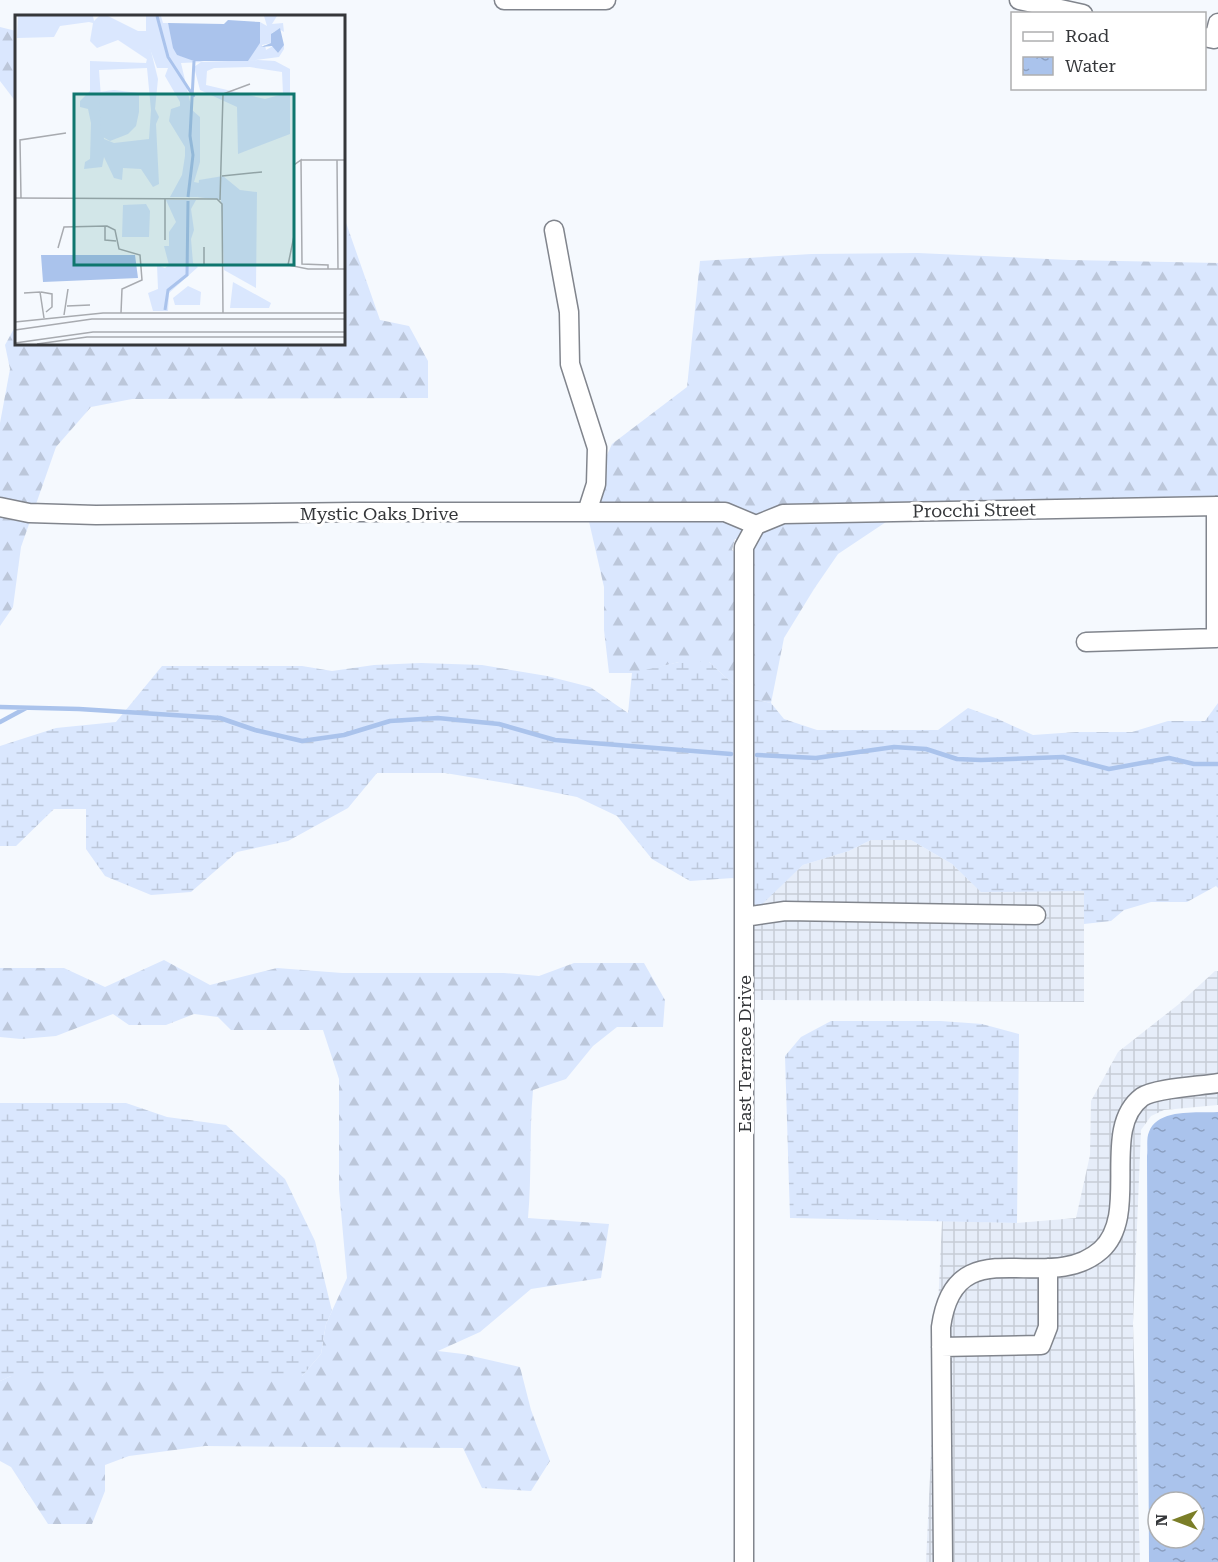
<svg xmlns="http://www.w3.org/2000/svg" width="1218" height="1562" font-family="'Roboto Serif',serif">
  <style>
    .industrial { fill: url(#industrial-grid) }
    .forest { fill: url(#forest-firs) }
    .wetland { fill: url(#wetland-marsh) }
    .water { fill: url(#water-ripples); fill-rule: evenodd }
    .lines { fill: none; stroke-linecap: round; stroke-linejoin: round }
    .stream { stroke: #aac3ec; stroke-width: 4.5 }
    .minor-casing { stroke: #81858d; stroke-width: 21 }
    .minor { stroke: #fff; stroke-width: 18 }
    .labels { text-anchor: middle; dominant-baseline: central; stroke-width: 6; stroke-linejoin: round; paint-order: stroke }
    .street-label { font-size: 18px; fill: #35373a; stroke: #fff }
    .inset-river { fill: none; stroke: #aac3ec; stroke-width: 3 }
    .inset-road { fill: none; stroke: #a8abb0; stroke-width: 1.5 }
    .view { fill: #0f766e; fill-opacity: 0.15; stroke: #0f766e; stroke-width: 3 }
    .inset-edge { fill: none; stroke: #35373a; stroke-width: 3 }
  </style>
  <defs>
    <pattern id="industrial-grid" width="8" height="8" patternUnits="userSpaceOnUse" patternTransform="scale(1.5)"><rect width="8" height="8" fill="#e6edf9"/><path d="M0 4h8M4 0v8" fill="none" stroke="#c6ccd6"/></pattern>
    <pattern id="forest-firs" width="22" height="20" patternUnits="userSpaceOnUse" patternTransform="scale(1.5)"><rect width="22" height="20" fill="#dae7fe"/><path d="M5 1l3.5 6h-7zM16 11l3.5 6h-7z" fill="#bcc7da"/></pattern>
    <pattern id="wetland-marsh" width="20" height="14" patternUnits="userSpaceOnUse" patternTransform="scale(1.5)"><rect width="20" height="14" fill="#dae7fe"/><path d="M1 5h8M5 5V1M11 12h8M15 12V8" fill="none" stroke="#bcc7da"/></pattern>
    <pattern id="water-ripples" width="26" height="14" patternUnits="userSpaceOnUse" patternTransform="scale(1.5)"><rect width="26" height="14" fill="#aac3ec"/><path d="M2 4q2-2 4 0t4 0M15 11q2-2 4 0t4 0" fill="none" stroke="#8b9fc0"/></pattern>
  </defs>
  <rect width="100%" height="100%" fill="#f5f9fe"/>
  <path class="industrial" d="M 871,840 L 911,840 L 952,864 L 981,891 L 1084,891 L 1084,1002 L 753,1000 L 753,902 L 758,907 L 803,865 L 849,851 Z
    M 1215,971 L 1218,971 L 1218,1105 L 1164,1110 L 1151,1116 L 1141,1130 L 1133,1323 L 1140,1562 L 926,1562 L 942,1221 L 1017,1223 L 1076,1218 L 1090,1155 L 1091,1101 L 1118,1052 L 1179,1004 Z"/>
  <path class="forest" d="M 0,27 L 16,31 L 16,102 L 0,81 Z
    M 344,217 L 380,320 L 409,326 L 428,361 L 428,398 L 132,399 L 91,407 L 56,447 L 21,547 L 13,607 L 0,626 L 0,423 L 10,369 L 5,345 L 16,325 L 16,344 L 344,344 Z
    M 918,253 L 1070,260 L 1218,263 L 1218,497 L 783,506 L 738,539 L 735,539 L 732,550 L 735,552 L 735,686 L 709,662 L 679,662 L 636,673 L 609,673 L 604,630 L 604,587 L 585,504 L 612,444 L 687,387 L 700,261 L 811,254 Z
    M 889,520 L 838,554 L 814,589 L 784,638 L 771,703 L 753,699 L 753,549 L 763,531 L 785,522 Z
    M 164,960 L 210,985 L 277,968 L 342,973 L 504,973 L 539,976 L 574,963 L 644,963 L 665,1000 L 663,1027 L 617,1027 L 593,1046 L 566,1079 L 533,1090 C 529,1133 532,1176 528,1218 L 609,1224 L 601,1278 L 531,1289 L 480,1332 L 438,1351 L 463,1354 L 520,1367 L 531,1410 L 550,1461 L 531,1491 L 482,1488 L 463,1448 L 205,1446 L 129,1456 L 105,1465 L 105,1491 L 92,1524 L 48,1524 L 11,1467 L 0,1461 L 0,1381 L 11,1376 L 302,1376 L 321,1354 L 326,1324 L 347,1278 L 339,1189 L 339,1079 L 323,1030 L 231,1030 L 218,1017 L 194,1014 L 166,1025 L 129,1025 L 113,1014 L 56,1036 L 21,1039 L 0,1037 L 0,968 L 64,968 L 105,987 Z"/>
  <path class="wetland" d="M 679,662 L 709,662 L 735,686 L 735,880 L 733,878 L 690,881 L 652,859 L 617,816 L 577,797 L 512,784 L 445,773 L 377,773 L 348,808 L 288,841 L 237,852 L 191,892 L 151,895 L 105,876 L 86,849 L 86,809 L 54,809 L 16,846 L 0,846 L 0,746 L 56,728 L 116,722 L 162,666 L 302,666 L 332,671 L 374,665 L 421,663 L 482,665 L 547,676 L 590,687 L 628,713 L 632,673 Z
    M 753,699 L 771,703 L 784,719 L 817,730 L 938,730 L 968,708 L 998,719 L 1033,735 L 1076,732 L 1132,732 L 1168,721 L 1205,721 L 1218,703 L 1218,888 L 1216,886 L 1187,902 L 1151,902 L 1124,910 L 1111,921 L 1084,924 L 1084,891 L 981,892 L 952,864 L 911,840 L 871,840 L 849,851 L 803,865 L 758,908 L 753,902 Z
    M 831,1021 L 941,1021 L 982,1024 L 1019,1034 L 1017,1223 L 790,1218 L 785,1056 L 801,1037 Z
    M 0,1103 L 126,1103 L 167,1117 L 226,1125 L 285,1179 L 315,1241 L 332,1311 L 326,1324 L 321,1354 L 302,1376 L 11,1376 L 0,1381 Z"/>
  <path class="water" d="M 1218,1112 L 1218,1562 L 1149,1562 L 1147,1156 C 1148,1149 1146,1138 1149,1132 C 1157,1108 1198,1113 1218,1112 ZM 1158,1502 L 1194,1502 L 1194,1538 L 1158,1538 Z"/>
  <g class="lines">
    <path class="stream" d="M 0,707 L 79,709 L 220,718 L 255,730 L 302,741 L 344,735 L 390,721 L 438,718 L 499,724 L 555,740 L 731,754
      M 0,722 L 26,708
      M 757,755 L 816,758 L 894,747 L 926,749 L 957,759 L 981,760 L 1063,757 L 1109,769 L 1169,758 L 1194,764 L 1218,764"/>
    <g class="minor-casing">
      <path id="minor" d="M 504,0 L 606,0
        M 1019,0 L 1083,14
        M 1204,37 L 1214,39 L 1218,23
        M 554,230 L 569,312 L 570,364 L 597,448 L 596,484 L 587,512
        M 0,507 L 29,513 L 96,515 L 354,512 L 725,512 L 756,525
        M 1086,642 L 1216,638 L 1216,506
        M 744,917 L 785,911 L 1036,915
        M 941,1347 L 1041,1345 L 1048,1327 L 1048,1268
        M 744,1562 L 744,547 L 756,525 L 783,514 L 1218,506
        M 943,1562 L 941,1327 C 955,1224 1047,1298 1101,1250 C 1141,1214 1099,1129 1142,1097 C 1155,1088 1201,1086 1218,1083"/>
    </g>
    <use href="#minor" class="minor"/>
  </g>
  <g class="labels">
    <g class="street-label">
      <text transform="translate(974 510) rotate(-1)">Procchi Street</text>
      <text x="379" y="513">Mystic Oaks Drive</text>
      <text transform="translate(744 1054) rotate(-90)">East Terrace Drive</text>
    </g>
  </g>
  <g transform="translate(15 15)">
    <rect width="330" height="330" fill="#f5f9fe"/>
    <path d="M 135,32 L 143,64 L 140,94 L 144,102 L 141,109 L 144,169 L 138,172 L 126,154 L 108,153 L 107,165 L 99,163 L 89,142 L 87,152 L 69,154 L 70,147 L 75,144 L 76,108 L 73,94 L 65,92 L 65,86 L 75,76 L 75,46 L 131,48 ZM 132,53 L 136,95 L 134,124 L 99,128 L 89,124 L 84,55 ZM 243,45 L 260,46 L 275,54 L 275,119 L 223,139 L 222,92 L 185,75 L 179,52 L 186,47 ZM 235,52 L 267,57 L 268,79 L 250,84 L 191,70 L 192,56 L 199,53 ZM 208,161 L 225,175 L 242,177 L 241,273 L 209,255 L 206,185 L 182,182 L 184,165 Z" fill="#dae7fe" fill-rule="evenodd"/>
    <path d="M 3,1 L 78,1 L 79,6 L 84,1 L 93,1 L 123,16 L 131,16 L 131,1 L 146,1 L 148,8 L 153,8 L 162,40 L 189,47 L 166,48 L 177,95 L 185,102 L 185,147 L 179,167 L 184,168 L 186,174 L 182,182 L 155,182 L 167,160 L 170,141 L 170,132 L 154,106 L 156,94 L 165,91 L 165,87 L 150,61 L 153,53 L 142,53 L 135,34 L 133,45 L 103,25 L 82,33 L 75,26 L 78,8 L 74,7 L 45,11 L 39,22 L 2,23 ZM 249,1 L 262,1 L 257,9 L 268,8 L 269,17 L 264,14 L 257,18 L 256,28 L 247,30 L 247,32 L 250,30 L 251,35 L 258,31 L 263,38 L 265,32 L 269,30 L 269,34 L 264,42 L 233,46 L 245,25 L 245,7 L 252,11 ZM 99,75 L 124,78 L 124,97 L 121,111 L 113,119 L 95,126 L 86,121 L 84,77 ZM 151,185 L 181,185 L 176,194 L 179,215 L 176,224 L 178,248 L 183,252 L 154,278 L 153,296 L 138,296 L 133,278 L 143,274 L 142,250 L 150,253 L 154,250 L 149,231 L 154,231 L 154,217 L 161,207 ZM 131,189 L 135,196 L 134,222 L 107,222 L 108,190 ZM 218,267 L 256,288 L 254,293 L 215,293 ZM 173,271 L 186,277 L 185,290 L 160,290 L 158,283 Z" fill="#dae7fe"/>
    <path d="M 213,5 L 245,7 L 245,28 L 233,46 L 179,46 L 162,40 L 158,33 L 153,8 L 209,9 ZM 265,13 L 269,30 L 263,38 L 257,31 L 246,32 L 256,28 L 256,19 ZM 26,240 L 120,240 L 123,263 L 28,267 Z" fill="#aac3ec"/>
    <path class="inset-river" d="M 142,1 L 153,42 L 179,82M 173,182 L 178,140 L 175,121 L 179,46M 150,295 L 153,275 L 172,260 L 173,186"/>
    <path class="inset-road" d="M 286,145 L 330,145M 322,145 L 323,254M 207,161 L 247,157M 0,183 L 202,184 L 207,189 L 208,298M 6,183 L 5,125 L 51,118M 150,183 L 150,225M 205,185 L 208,79 L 235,69M 90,211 L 90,225 L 101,226M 189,232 L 189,250 L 208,250M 43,233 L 49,212 L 92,211 L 100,215 L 104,234 L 125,240 L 127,265 L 107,274 L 106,298M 313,254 L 313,250 L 287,249 L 286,145 L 279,150 L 279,221 L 273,250 L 293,254 L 330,254M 26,277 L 37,279 L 37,292 L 31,297M 9,278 L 25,277 L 29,303M 52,291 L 75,290M 49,300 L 53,274M 0,307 L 88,298 L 330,298M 0,315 L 77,304 L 330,304M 0,328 L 78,317 L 330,317M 22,329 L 72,322 L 330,322"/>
    <path class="view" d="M 59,79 L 279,79 L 279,250 L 59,250 Z"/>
    <rect width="330" height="330" class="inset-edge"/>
  </g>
  <rect x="1011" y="12" width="195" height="78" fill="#ffffff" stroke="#aeafb0" stroke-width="1.5"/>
  <rect x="1023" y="32" width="30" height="9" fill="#ffffff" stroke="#aeafb0" stroke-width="1.5"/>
  <text x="1065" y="42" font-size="18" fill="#35373a">Road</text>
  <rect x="1023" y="57" width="30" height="18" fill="url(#water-ripples)" stroke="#aeafb0" stroke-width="1.5"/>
  <text x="1065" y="72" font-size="18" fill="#35373a">Water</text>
  <g transform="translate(1176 1520) rotate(270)"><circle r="28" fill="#ffffff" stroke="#aeafb0" stroke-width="1.5"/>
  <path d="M0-4.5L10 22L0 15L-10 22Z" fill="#7b7e28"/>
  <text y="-9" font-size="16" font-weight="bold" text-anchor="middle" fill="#35373a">N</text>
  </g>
</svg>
